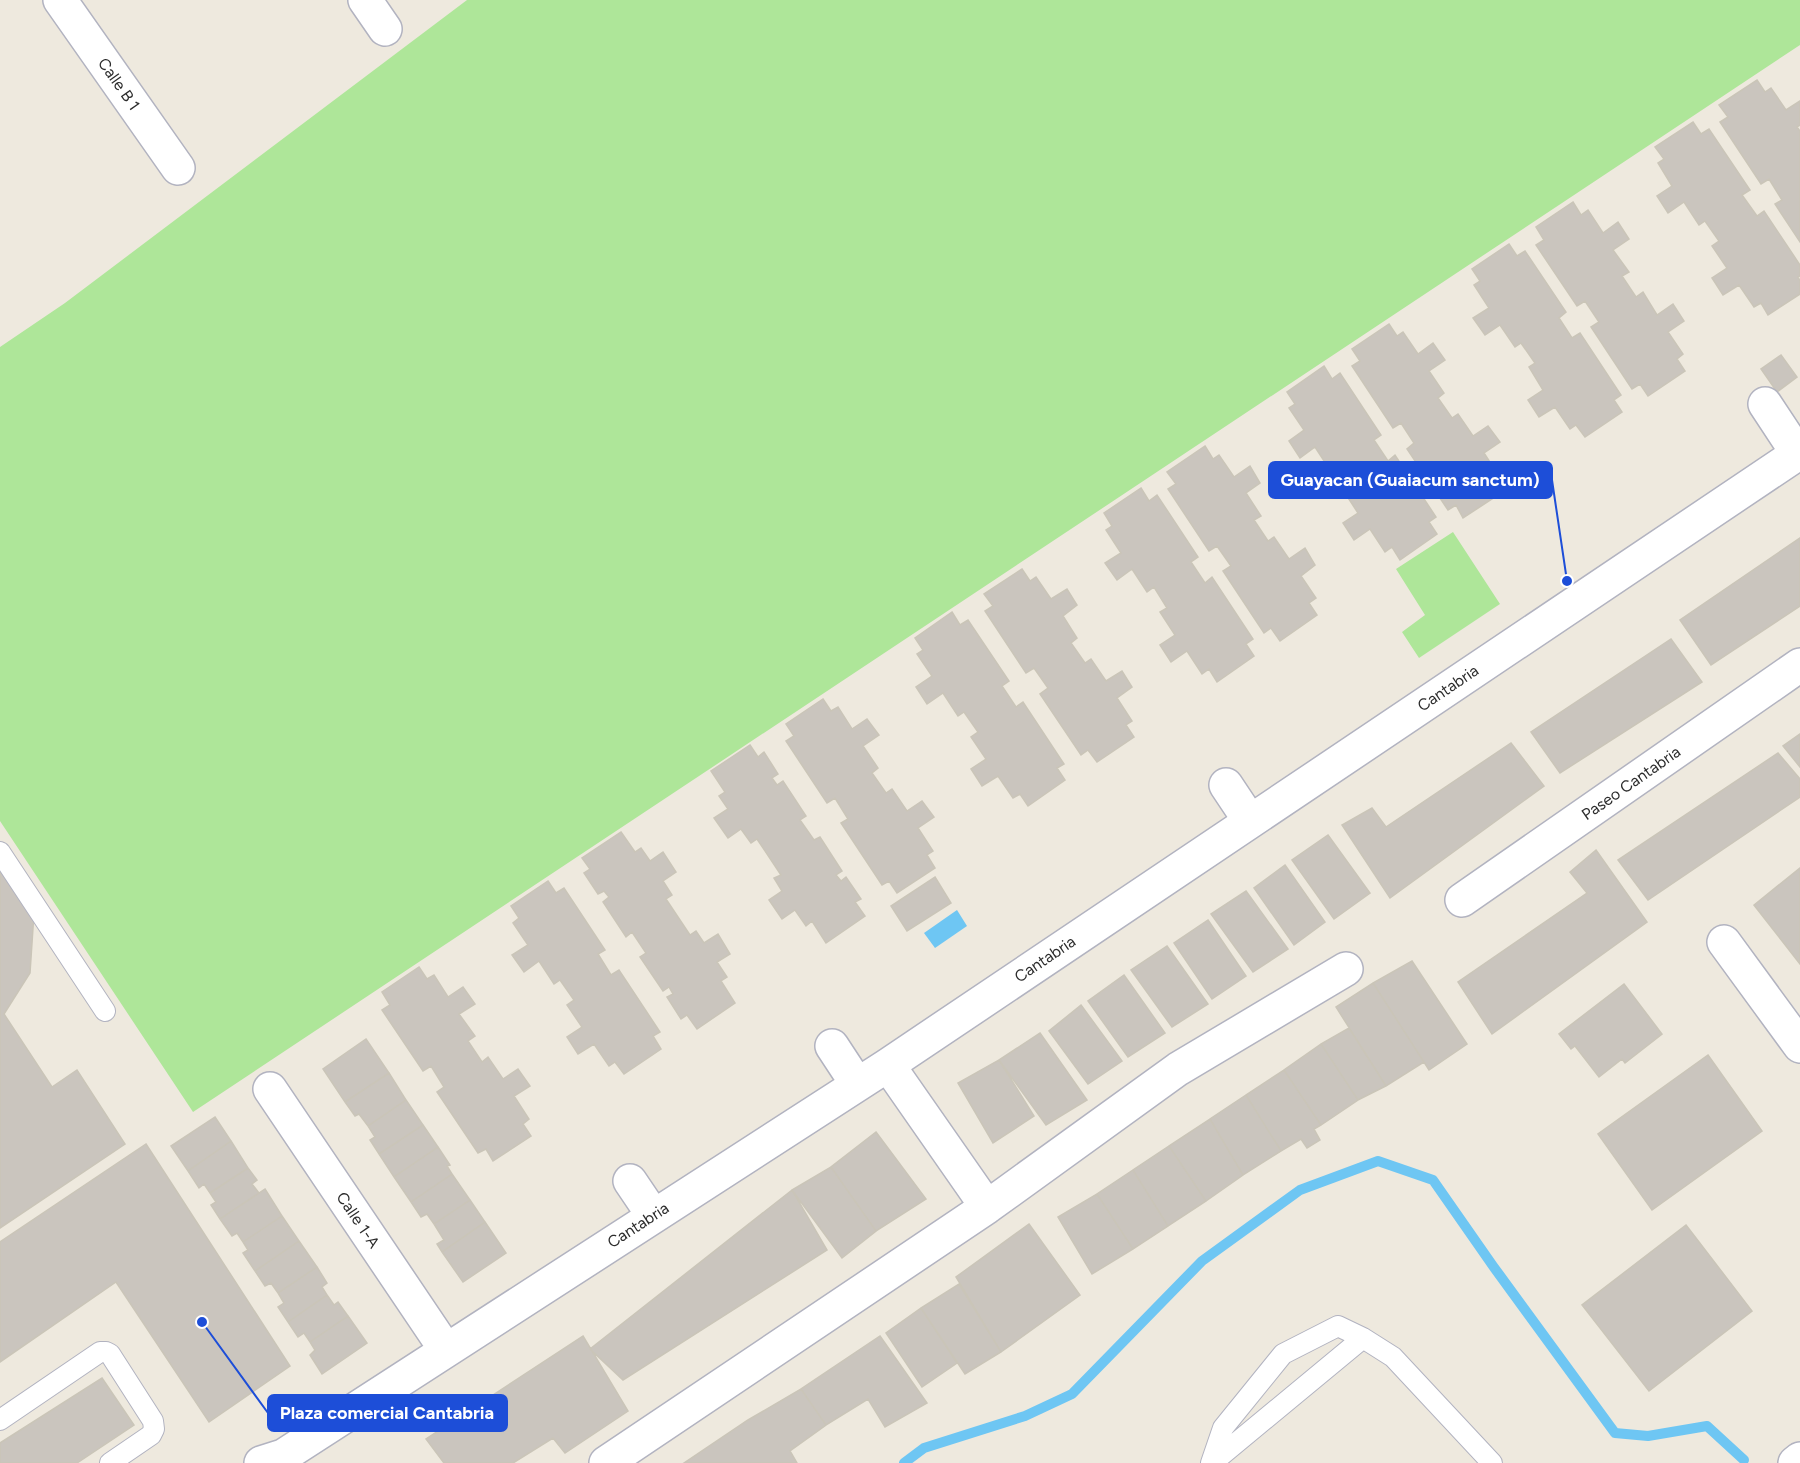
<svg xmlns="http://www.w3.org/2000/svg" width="1800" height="1463" font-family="Figtree,sans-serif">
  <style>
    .green { fill: #aee699 }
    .water { fill: #6ec6f3 }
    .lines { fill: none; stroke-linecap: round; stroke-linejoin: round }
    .stream { stroke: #6ec6f3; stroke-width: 10 }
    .building { fill: #cac5be; stroke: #cac5b8; stroke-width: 1.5 }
    .lane-casing { stroke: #b2b3c0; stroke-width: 22 }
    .street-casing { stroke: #b2b3c0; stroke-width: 36 }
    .lane { stroke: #fff; stroke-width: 20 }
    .street { stroke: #fff; stroke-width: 33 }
    .labels { text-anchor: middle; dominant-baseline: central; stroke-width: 4.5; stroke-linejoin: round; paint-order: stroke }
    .street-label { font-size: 16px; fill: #2c2c2c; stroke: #fff }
    .leader { fill: none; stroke: #1d4ed8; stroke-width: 2 }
    .callout-dot { fill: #1d4ed8; stroke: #fff; stroke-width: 2 }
    .callout { fill: #1d4ed8; stroke: #1d4ed8; stroke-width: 2 }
    .callout-label { font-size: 18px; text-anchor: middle; font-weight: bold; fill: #fff }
  </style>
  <rect width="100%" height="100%" fill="#eee9de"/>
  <path class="green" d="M 467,0 L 1800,0 L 1800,45 L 193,1112 L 0,821 L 0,347 L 65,303 Z
    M 1453,532 L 1500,604 L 1419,658 L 1402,632 L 1425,615 L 1396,569 Z"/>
  <path class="water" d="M 957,910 L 967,926 L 935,948 L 924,933 Z"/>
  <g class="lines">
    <path class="stream" d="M 904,1463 L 924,1448 L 1025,1416 L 1072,1394 L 1202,1261 L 1300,1190 L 1378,1161 L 1433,1180 L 1493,1266 L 1615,1433 L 1648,1436 L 1707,1426 L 1744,1460"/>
  </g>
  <path class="building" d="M 1757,80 L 1765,92 L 1771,88 L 1786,110 L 1800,101 L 1800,125 L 1797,127 L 1800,131 L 1800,242 L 1775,204 L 1782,200 L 1769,179 L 1761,184 L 1720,122 L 1728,117 L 1719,105 Z
    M 1693,122 L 1701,134 L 1709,129 L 1750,190 L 1742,195 L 1757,216 L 1764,211 L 1800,265 L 1800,276 L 1798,277 L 1800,281 L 1800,294 L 1768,315 L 1761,303 L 1754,307 L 1739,285 L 1723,295 L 1712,278 L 1727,268 L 1712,246 L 1719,241 L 1705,221 L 1699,225 L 1684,202 L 1668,213 L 1657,196 L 1672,186 L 1658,163 L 1664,159 L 1655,147 Z
    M 1573,202 L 1581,215 L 1588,210 L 1603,233 L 1618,222 L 1629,239 L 1613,250 L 1629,272 L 1622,276 L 1636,297 L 1643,292 L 1657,315 L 1673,304 L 1684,321 L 1668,332 L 1683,354 L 1677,359 L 1685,371 L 1648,396 L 1640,384 L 1632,389 L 1591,327 L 1599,322 L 1585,301 L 1577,306 L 1536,245 L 1544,240 L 1536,227 Z
    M 1509,244 L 1517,256 L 1525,251 L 1566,312 L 1559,318 L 1572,338 L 1580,333 L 1621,395 L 1614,400 L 1622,412 L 1585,437 L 1576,425 L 1570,429 L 1555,407 L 1539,417 L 1528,400 L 1543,390 L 1529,367 L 1535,363 L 1521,343 L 1515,347 L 1500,325 L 1485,335 L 1473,318 L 1489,308 L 1474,285 L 1480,281 L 1472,269 Z
    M 1389,324 L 1397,336 L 1403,332 L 1418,354 L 1433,343 L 1445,360 L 1429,371 L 1444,393 L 1438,398 L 1452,418 L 1458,414 L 1473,436 L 1488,426 L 1500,442 L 1484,453 L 1499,476 L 1493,480 L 1501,493 L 1463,518 L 1456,505 L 1448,510 L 1407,449 L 1414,443 L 1401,423 L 1393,428 L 1352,366 L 1360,361 L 1352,349 Z
    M 1781,355 L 1797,377 L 1777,392 L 1761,369 Z
    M 1324,366 L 1332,379 L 1340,373 L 1381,435 L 1374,440 L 1388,461 L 1395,455 L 1436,517 L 1429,522 L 1437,534 L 1400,560 L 1392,547 L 1385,552 L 1370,529 L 1354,540 L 1343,523 L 1358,513 L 1343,490 L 1350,486 L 1337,465 L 1330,470 L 1315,447 L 1300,458 L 1289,441 L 1304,430 L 1289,408 L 1295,404 L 1287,392 Z
    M 1205,446 L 1213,459 L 1219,455 L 1234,477 L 1250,466 L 1260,483 L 1246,493 L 1261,516 L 1254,520 L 1268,541 L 1274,537 L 1289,559 L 1305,548 L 1315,565 L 1301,576 L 1316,598 L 1309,603 L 1317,615 L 1280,641 L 1271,628 L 1264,633 L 1223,571 L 1231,566 L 1217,546 L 1209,551 L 1168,489 L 1176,484 L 1167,472 Z
    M 1141,488 L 1149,501 L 1157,495 L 1198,557 L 1191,562 L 1205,583 L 1212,577 L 1253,639 L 1246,644 L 1254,656 L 1217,682 L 1209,669 L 1202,674 L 1187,651 L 1171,662 L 1160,645 L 1175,635 L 1160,612 L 1167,608 L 1154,587 L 1147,592 L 1132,569 L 1117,580 L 1105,563 L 1121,553 L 1106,530 L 1112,526 L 1104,513 Z
    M 1800,538 L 1800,606 L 1711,665 L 1680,620 Z
    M 1022,569 L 1030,581 L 1036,577 L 1051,599 L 1067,589 L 1077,605 L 1063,616 L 1077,638 L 1071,643 L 1085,663 L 1091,659 L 1106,681 L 1122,671 L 1132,687 L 1117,698 L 1132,721 L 1126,725 L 1134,737 L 1097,762 L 1088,750 L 1081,755 L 1040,694 L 1048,688 L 1034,668 L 1026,673 L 985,611 L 993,606 L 984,594 Z
    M 952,612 L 960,625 L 968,620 L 1009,681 L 1002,686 L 1016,707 L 1023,702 L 1064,764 L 1057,768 L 1065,780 L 1028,806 L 1020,794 L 1013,798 L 998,776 L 982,786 L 971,769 L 986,759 L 971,737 L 978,732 L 964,712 L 958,716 L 943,693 L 927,704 L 916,687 L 932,676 L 917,654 L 923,650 L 915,638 Z
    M 1671,639 L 1702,682 L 1560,773 L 1531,732 Z
    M 823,699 L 831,711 L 838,707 L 852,729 L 867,719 L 879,735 L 863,746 L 878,768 L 872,773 L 886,793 L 892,789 L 907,811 L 922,801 L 934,817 L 918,828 L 933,851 L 927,855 L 935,868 L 897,893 L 889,881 L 882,885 L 841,823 L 848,819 L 835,798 L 827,803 L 786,741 L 794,736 L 786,724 Z
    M 1800,734 L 1800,767 L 1783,746 Z
    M 1511,743 L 1544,786 L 1390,898 L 1342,825 L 1372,808 L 1386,827 Z
    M 750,745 L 758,757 L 764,752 L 778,774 L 772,778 L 777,785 L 783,781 L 806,816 L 800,820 L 814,840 L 820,837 L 842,871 L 836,875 L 841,881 L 846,877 L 861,899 L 855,902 L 865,916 L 826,943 L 812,921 L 806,926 L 795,910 L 782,919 L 769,900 L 782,891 L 774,878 L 781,875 L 757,839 L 751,843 L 741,829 L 728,838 L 714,818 L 728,809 L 719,796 L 725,792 L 711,771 Z
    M 1778,753 L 1800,779 L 1800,797 L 1648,900 L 1618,860 Z
    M 621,832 L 635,852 L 641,848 L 650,861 L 663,852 L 676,872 L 663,881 L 672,895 L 666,899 L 690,935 L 696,931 L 704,943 L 718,934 L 730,954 L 717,962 L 727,977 L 721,981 L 735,1003 L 697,1029 L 687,1015 L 681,1019 L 667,997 L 673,994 L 669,987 L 663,991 L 640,957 L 646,953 L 632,932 L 626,937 L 603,902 L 609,897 L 604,891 L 598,894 L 584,873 L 590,869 L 582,858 Z
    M 1328,835 L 1370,893 L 1334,919 L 1292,860 Z
    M 1596,850 L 1647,922 L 1492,1034 L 1458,982 L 1587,893 L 1570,872 Z
    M 0,862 L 34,913 L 30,973 L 4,1014 L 52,1087 L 77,1070 L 125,1144 L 0,1228 Z
    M 1285,865 L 1325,922 L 1294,945 L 1254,888 Z
    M 1800,868 L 1800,964 L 1754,905 Z
    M 935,877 L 951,903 L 907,931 L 891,906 Z
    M 548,881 L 556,893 L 564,888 L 605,950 L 598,954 L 611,975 L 619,970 L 660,1032 L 653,1036 L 661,1049 L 624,1074 L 615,1062 L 609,1066 L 594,1044 L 578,1054 L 567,1037 L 582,1027 L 567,1005 L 574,1000 L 560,980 L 554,984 L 539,961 L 524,972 L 512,955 L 528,945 L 513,923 L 519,918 L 511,906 Z
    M 1246,891 L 1288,949 L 1253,972 L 1211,914 Z
    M 1208,920 L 1246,976 L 1212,999 L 1174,943 Z
    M 1167,946 L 1208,1004 L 1172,1027 L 1131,970 Z
    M 1412,961 L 1467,1044 L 1429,1070 L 1373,983 Z
    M 419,967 L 427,979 L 434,975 L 448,997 L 463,987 L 475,1004 L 459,1014 L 475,1036 L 468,1041 L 482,1062 L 488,1057 L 503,1079 L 518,1069 L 530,1086 L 514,1096 L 529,1119 L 523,1124 L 531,1136 L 493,1161 L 486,1149 L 478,1153 L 437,1092 L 444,1087 L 431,1066 L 423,1071 L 382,1010 L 390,1005 L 382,992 Z
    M 1124,975 L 1165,1033 L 1128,1057 L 1088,1001 Z
    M 1373,983 L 1424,1062 L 1386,1086 L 1336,1007 Z
    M 1624,984 L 1662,1034 L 1625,1063 L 1622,1059 L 1599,1077 L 1575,1046 L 1571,1049 L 1559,1034 Z
    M 1081,1005 L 1122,1061 L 1088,1084 L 1049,1031 Z
    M 1349,1028 L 1386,1086 L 1358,1100 L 1321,1044 Z
    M 1040,1033 L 1087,1100 L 1046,1125 L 999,1060 Z
    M 366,1039 L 389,1073 L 345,1102 L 323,1069 Z
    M 1321,1044 L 1358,1100 L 1321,1125 L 1284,1070 Z
    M 1708,1055 L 1762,1131 L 1652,1210 L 1598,1134 Z
    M 999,1060 L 1034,1116 L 993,1143 L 958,1083 Z
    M 1284,1070 L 1321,1125 L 1314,1129 L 1320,1140 L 1307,1148 L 1301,1139 L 1281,1151 L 1246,1095 Z
    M 389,1073 L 406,1100 L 368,1126 L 359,1114 L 355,1116 L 345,1102 Z
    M 1246,1095 L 1281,1151 L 1243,1175 L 1210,1119 Z
    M 406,1100 L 423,1125 L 379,1154 L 370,1140 L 375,1137 L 368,1126 Z
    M 215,1117 L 231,1141 L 188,1171 L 171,1146 Z
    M 1210,1119 L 1243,1175 L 1206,1201 L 1169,1146 Z
    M 423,1125 L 438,1147 L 394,1177 L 379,1154 Z
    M 876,1132 L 926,1199 L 876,1231 L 831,1167 Z
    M 231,1141 L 248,1168 L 210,1193 L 204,1184 L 199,1188 L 188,1171 Z
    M 146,1144 L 290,1366 L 209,1422 L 116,1282 L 0,1362 L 0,1242 Z
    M 1169,1146 L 1206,1201 L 1168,1226 L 1133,1170 Z
    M 438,1147 L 450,1165 L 447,1166 L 452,1174 L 411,1202 L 394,1177 Z
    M 831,1167 L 876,1231 L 842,1258 L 792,1190 Z
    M 248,1168 L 257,1180 L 252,1184 L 259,1193 L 220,1219 L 211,1205 L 216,1202 L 210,1193 Z
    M 1133,1170 L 1168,1226 L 1133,1249 L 1097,1194 Z
    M 452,1174 L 470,1200 L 434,1224 L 427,1214 L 421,1217 L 411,1202 Z
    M 265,1189 L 282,1216 L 243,1242 L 237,1233 L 232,1236 L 220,1219 Z
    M 792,1190 L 827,1250 L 623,1380 L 590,1349 Z
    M 1097,1194 L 1133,1249 L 1092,1274 L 1058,1217 Z
    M 470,1200 L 485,1222 L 442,1252 L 437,1244 L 444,1240 L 434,1224 Z
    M 282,1216 L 299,1241 L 255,1271 L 243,1253 L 248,1250 L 243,1242 Z
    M 485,1222 L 506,1253 L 463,1282 L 442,1252 Z
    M 1029,1224 L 1080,1295 L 1001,1352 L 956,1277 Z
    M 1686,1225 L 1752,1311 L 1649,1391 L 1582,1305 Z
    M 299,1241 L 317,1267 L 278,1293 L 271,1283 L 265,1286 L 255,1271 Z
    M 317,1267 L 327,1283 L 322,1287 L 327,1295 L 288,1322 L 278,1307 L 284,1303 L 278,1293 Z
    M 959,1284 L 1001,1352 L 965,1374 L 921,1308 Z
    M 327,1295 L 334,1305 L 338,1302 L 348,1316 L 310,1342 L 304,1333 L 298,1337 L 288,1322 Z
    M 921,1308 L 957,1363 L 922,1387 L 886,1333 Z
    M 348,1316 L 367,1343 L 322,1374 L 310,1355 L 315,1350 L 310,1342 Z
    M 583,1336 L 628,1411 L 565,1453 L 553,1438 L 513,1463 L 444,1463 L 426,1439 Z
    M 880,1336 L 927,1403 L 885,1427 L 868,1399 L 826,1425 L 801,1389 Z
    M 102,1378 L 134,1425 L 77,1463 L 0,1463 L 0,1443 Z
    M 801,1389 L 826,1425 L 790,1451 L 797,1463 L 684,1463 L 748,1420 Z"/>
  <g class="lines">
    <g class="lane-casing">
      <path id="lane" d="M 0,852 L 105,1011
        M 0,1420 L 100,1352 L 106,1352 L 110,1354 L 153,1421 L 154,1429 L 151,1435 L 110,1463
        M 1211,1463 L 1223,1428 L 1283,1354 L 1338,1326 L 1363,1338 L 1393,1357 L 1492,1463
        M 1212,1463 L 1363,1338"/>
    </g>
    <g class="street-casing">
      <path id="street" d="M 60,0 L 178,168
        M 365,0 L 385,29
        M 1765,404 L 1798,454
        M 1226,785 L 1250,821
        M 1462,900 L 1800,665
        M 1724,942 L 1800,1046
        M 832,1046 L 857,1084
        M 888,1065 L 987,1207
        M 270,1089 L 446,1350
        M 630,1181 L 653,1215
        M 261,1463 L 283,1456 L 888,1065 L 1800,452
        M 606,1463 L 987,1207 L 1178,1069 L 1346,969
        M 1795,1463 L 1800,1459"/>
    </g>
    <use href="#lane" class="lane"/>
    <use href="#street" class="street"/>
  </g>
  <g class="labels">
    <g class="street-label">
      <text transform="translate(119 84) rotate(55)">Calle B 1</text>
      <text transform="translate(1448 688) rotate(-34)">Cantabria</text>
      <text transform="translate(1631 783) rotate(-35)">Paseo Cantabria</text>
      <text transform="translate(1045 959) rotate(-34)">Cantabria</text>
      <text transform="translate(358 1220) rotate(56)">Calle 1-A</text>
      <text transform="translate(638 1225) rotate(-33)">Cantabria</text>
    </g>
  </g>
  <path class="leader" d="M1567 581L1552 480M202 1322L268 1413"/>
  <g class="callout-dot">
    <circle cx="1567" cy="581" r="6"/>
    <circle cx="202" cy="1322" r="6"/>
  </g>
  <g class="callout">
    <rect x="1269" y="462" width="283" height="36" rx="6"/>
    <rect x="268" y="1395" width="239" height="36" rx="6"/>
  </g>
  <g class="callout-label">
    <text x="1410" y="486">Guayacan (Guaiacum sanctum)</text>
    <text x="387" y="1419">Plaza comercial Cantabria</text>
  </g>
</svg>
